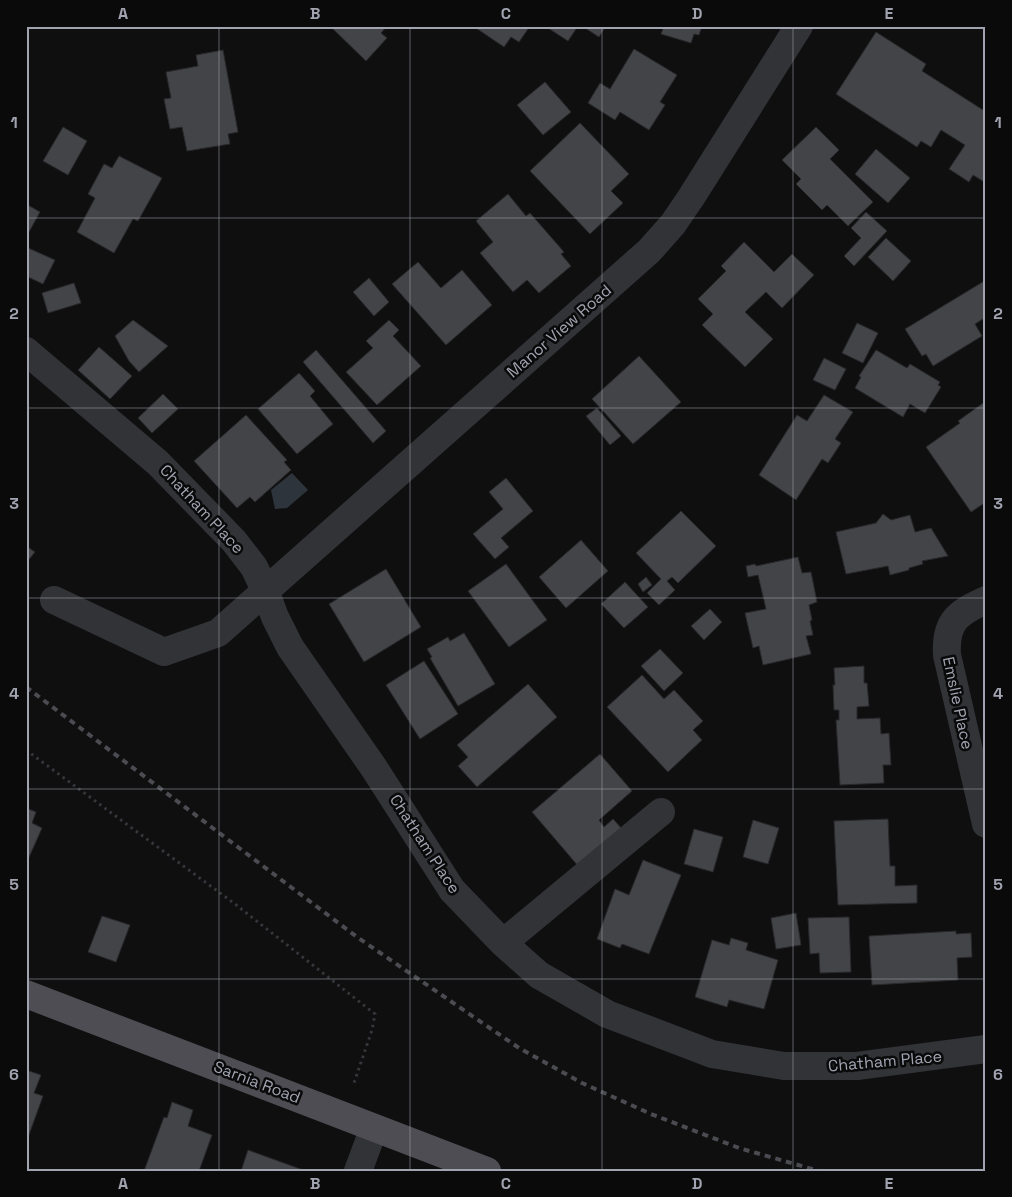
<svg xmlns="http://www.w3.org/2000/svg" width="1012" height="1197" font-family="'Space Grotesk',sans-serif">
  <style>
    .water { fill: #2e343b }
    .building { fill: #434448; stroke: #29292c }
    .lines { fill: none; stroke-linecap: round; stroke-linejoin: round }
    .path { stroke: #36373c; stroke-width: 3; stroke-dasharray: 2.5 4; stroke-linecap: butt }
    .minor { stroke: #323337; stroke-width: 28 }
    .major { stroke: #4d4d53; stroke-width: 28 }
    .rail { stroke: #4b4c51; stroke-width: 4; stroke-dasharray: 6 5; stroke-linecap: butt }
    .grid { fill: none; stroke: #a1a4b0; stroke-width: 1; stroke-opacity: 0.55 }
    .labels { text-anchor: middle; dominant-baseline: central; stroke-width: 5; stroke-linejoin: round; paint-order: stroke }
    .street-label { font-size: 16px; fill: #a1a4b0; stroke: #0a0a0b }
    .neatline { fill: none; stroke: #a1a4b0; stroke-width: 2 }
    .grid-label { font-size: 16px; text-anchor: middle; font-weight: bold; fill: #a1a4b0 }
  </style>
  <rect width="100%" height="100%" fill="#0f0f10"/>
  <path class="water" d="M 292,473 L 308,490 L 287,508 L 275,509 L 271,490 Z"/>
  <path class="building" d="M 330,26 L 387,26 L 381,33 L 387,38 L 366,61 Z
    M 473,26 L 530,26 L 519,42 L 511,37 L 504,47 Z
    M 549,26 L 578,26 L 568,41 L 548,28 Z
    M 582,26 L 606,26 L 599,37 Z
    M 664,26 L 702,26 L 699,35 L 694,34 L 691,43 L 661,34 Z
    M 876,32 L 926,64 L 922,71 L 983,110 L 986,105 L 986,183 L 973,175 L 969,182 L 949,169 L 965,145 L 941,130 L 931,147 L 921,141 L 917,147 L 836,94 Z
    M 634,49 L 677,75 L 660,102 L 665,105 L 649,130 L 620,112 L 615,120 L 588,103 L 600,83 L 610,89 Z
    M 223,50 L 238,132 L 228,134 L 230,144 L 187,151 L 182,127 L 170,129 L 164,99 L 171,98 L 166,72 L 198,66 L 196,55 Z
    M 545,82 L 571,112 L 543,135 L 517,105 Z
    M 580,123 L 629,174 L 611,191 L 623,203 L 590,234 L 530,171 Z
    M 63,127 L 87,141 L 68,175 L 43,161 Z
    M 816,127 L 839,150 L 830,159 L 873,202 L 848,226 L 827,205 L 822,210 L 796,184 L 801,179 L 782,160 Z
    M 876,149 L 910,178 L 888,203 L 855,174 Z
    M 119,156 L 162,178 L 138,221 L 133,219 L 114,253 L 77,232 L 95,198 L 88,194 L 104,164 L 112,168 Z
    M 508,194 L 526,216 L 530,213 L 564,252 L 561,254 L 571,266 L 539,293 L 527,280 L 513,292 L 480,253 L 493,242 L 476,221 Z
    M 26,204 L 40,212 L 29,232 L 26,230 Z
    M 866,212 L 887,231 L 854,266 L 844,256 L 861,238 L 851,228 Z
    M 886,238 L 911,261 L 893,281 L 868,257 Z
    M 744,242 L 774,272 L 792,254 L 814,275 L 782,308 L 766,292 L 745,312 L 773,339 L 745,367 L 702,325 L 713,314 L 698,299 L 726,271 L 721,266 Z
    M 26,247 L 55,260 L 43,284 L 26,276 Z
    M 418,262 L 441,288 L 462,270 L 492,305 L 446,345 L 392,284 Z
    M 369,278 L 389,302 L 374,316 L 353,292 Z
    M 986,280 L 986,317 L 975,324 L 982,336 L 933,366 L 926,354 L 922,356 L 905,329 Z
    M 74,283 L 81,303 L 48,313 L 42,293 Z
    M 133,320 L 168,346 L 139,372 L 129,361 L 115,336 Z
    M 389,320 L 399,330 L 393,336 L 421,366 L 377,405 L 346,372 L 373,348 L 366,341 Z
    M 857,323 L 878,333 L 863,363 L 842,353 Z
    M 99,347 L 132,376 L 110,399 L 78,370 Z
    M 316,350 L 386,431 L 373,443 L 303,362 Z
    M 876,350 L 907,368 L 910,364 L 940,382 L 938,385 L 941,387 L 925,413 L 910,404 L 903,417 L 855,388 L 861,377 L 859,376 Z
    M 639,356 L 681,402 L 633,444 L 592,399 Z
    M 824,358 L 846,369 L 835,390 L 813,380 Z
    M 299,373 L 315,391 L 310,396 L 333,424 L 297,454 L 258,409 Z
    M 163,394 L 178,409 L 152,433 L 138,418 Z
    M 824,395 L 853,412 L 835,439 L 841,443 L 828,463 L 822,459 L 796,500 L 759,475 L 797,415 L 807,421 Z
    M 986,401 L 986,502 L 971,512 L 926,447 L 960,423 L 958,421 Z
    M 597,408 L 621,436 L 610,445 L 586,416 Z
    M 246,415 L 287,460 L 284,462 L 291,470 L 255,502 L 250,497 L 237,508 L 194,461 Z
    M 506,478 L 533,511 L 501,538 L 509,547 L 495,559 L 473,534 L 503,509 L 489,492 Z
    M 681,511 L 716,546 L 678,583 L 672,577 L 667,581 L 675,590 L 659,605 L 647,593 L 661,579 L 636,553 Z
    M 883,514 L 891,520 L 910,515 L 915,532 L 931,528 L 948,556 L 922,561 L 923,564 L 909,568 L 909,570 L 890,575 L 888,566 L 846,574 L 836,532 L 876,523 Z
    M 581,540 L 608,571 L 566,608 L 539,577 Z
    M 26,546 L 35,552 L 26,563 Z
    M 798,557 L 802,573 L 811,572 L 817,602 L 809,605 L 812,620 L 810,621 L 813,635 L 806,636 L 811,654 L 763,665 L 759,646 L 753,648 L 745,613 L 766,609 L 758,575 L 748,577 L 746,566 L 755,564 L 756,566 Z
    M 506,564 L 547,620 L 509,647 L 468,591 Z
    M 386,569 L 421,627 L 364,662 L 329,604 Z
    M 646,577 L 652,585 L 643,592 L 638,584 Z
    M 625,582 L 648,607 L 624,628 L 601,604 Z
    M 710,609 L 722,622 L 704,640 L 691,626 Z
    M 464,633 L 495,684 L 458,706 L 430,658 L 432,657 L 427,649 L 448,637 L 450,641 Z
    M 660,649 L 683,673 L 664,691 L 641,666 Z
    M 424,661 L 458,714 L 420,739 L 386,685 Z
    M 864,666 L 864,683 L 867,683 L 869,706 L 857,707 L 857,719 L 880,718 L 881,734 L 889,733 L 891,765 L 883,765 L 884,783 L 840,785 L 836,720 L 839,720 L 839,710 L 834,710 L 833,685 L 835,685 L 834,668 Z
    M 642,675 L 664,699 L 674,690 L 703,721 L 693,730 L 702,740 L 668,772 L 607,707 Z
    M 528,684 L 557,717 L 477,787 L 458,766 L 468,757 L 457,745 Z
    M 600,754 L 632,791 L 599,820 L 604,827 L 613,819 L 623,830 L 579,867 L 532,812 Z
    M 26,808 L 36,812 L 32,823 L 42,828 L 26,864 Z
    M 888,819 L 890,866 L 895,866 L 895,886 L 917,885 L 917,903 L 838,905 L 834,821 Z
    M 753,820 L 779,828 L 768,864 L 743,857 Z
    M 694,829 L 723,837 L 713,872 L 684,864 Z
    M 643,860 L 681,875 L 649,954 L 622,944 L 620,948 L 597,939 L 615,889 L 629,895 Z
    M 796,913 L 801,945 L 776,949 L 771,918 Z
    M 102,916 L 130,925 L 116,962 L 88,952 Z
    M 849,917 L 851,972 L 820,973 L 819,953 L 810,954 L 808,918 Z
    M 956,931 L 956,934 L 971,933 L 972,957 L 957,958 L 958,980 L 872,985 L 869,936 Z
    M 731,938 L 748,943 L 746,950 L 778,960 L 764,1009 L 729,1000 L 727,1007 L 695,997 L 712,940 L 729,945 Z
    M 26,1070 L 41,1075 L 34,1093 L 43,1096 L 26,1143 Z
    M 172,1102 L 193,1110 L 188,1126 L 212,1135 L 199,1171 L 144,1171 L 164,1117 L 167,1118 Z
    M 248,1150 L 306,1171 L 241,1171 Z"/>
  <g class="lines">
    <path class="path" d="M 26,750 L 235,904 L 375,1014 L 372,1030 L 353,1086"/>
    <path class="minor" d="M 26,351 L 158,463 L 234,541 L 254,567 L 265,590 L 275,617 L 290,647 L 374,768 L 452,890 L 503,943 L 539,975 L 607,1014 L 712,1054 L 784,1066 L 857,1066 L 986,1049
      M 54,600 L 164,652 L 218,633 L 649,251 L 673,224 L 692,196 L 799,26
      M 986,600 C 957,613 945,622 947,655 L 986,824
      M 503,943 L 661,812
      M 358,1171 L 374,1128"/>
    <path class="major" d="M 26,994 L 487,1171"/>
    <path class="rail" d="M 26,687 L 357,937 L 519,1048 L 582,1083 L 651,1114 L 739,1148 L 819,1171"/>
  </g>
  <path class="grid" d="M 219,26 L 219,1171M 410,26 L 410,1171M 602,26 L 602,1171M 793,26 L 793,1171M 26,218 L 986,218M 26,408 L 986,408M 26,598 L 986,598M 26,789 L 986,789M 26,979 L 986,979"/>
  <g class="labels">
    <g class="street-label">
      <text transform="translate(559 331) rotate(-41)">Manor View Road</text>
      <text transform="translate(202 509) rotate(47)">Chatham Place</text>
      <text transform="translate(958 703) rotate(78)">Emslie Place</text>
      <text transform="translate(425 844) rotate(57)">Chatham Place</text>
      <text transform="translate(885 1061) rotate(-5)">Chatham Place</text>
      <text transform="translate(257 1082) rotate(21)">Sarnia Road</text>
    </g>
  </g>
  <rect width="1012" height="1197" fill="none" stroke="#0a0a0b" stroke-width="55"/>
  <rect x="28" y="28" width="956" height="1142" class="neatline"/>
  <g class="grid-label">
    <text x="123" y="19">A</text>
    <text x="315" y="19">B</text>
    <text x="506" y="19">C</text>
    <text x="697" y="19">D</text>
    <text x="889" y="19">E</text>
    <text x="14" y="128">1</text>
    <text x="998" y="128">1</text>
    <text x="14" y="319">2</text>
    <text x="998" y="319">2</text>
    <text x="14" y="509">3</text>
    <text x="998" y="509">3</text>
    <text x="14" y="699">4</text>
    <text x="998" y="699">4</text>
    <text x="14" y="890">5</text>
    <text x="998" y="890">5</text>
    <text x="14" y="1080">6</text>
    <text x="998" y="1080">6</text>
    <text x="123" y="1189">A</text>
    <text x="315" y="1189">B</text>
    <text x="506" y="1189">C</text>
    <text x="697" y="1189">D</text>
    <text x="889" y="1189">E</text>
  </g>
</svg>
